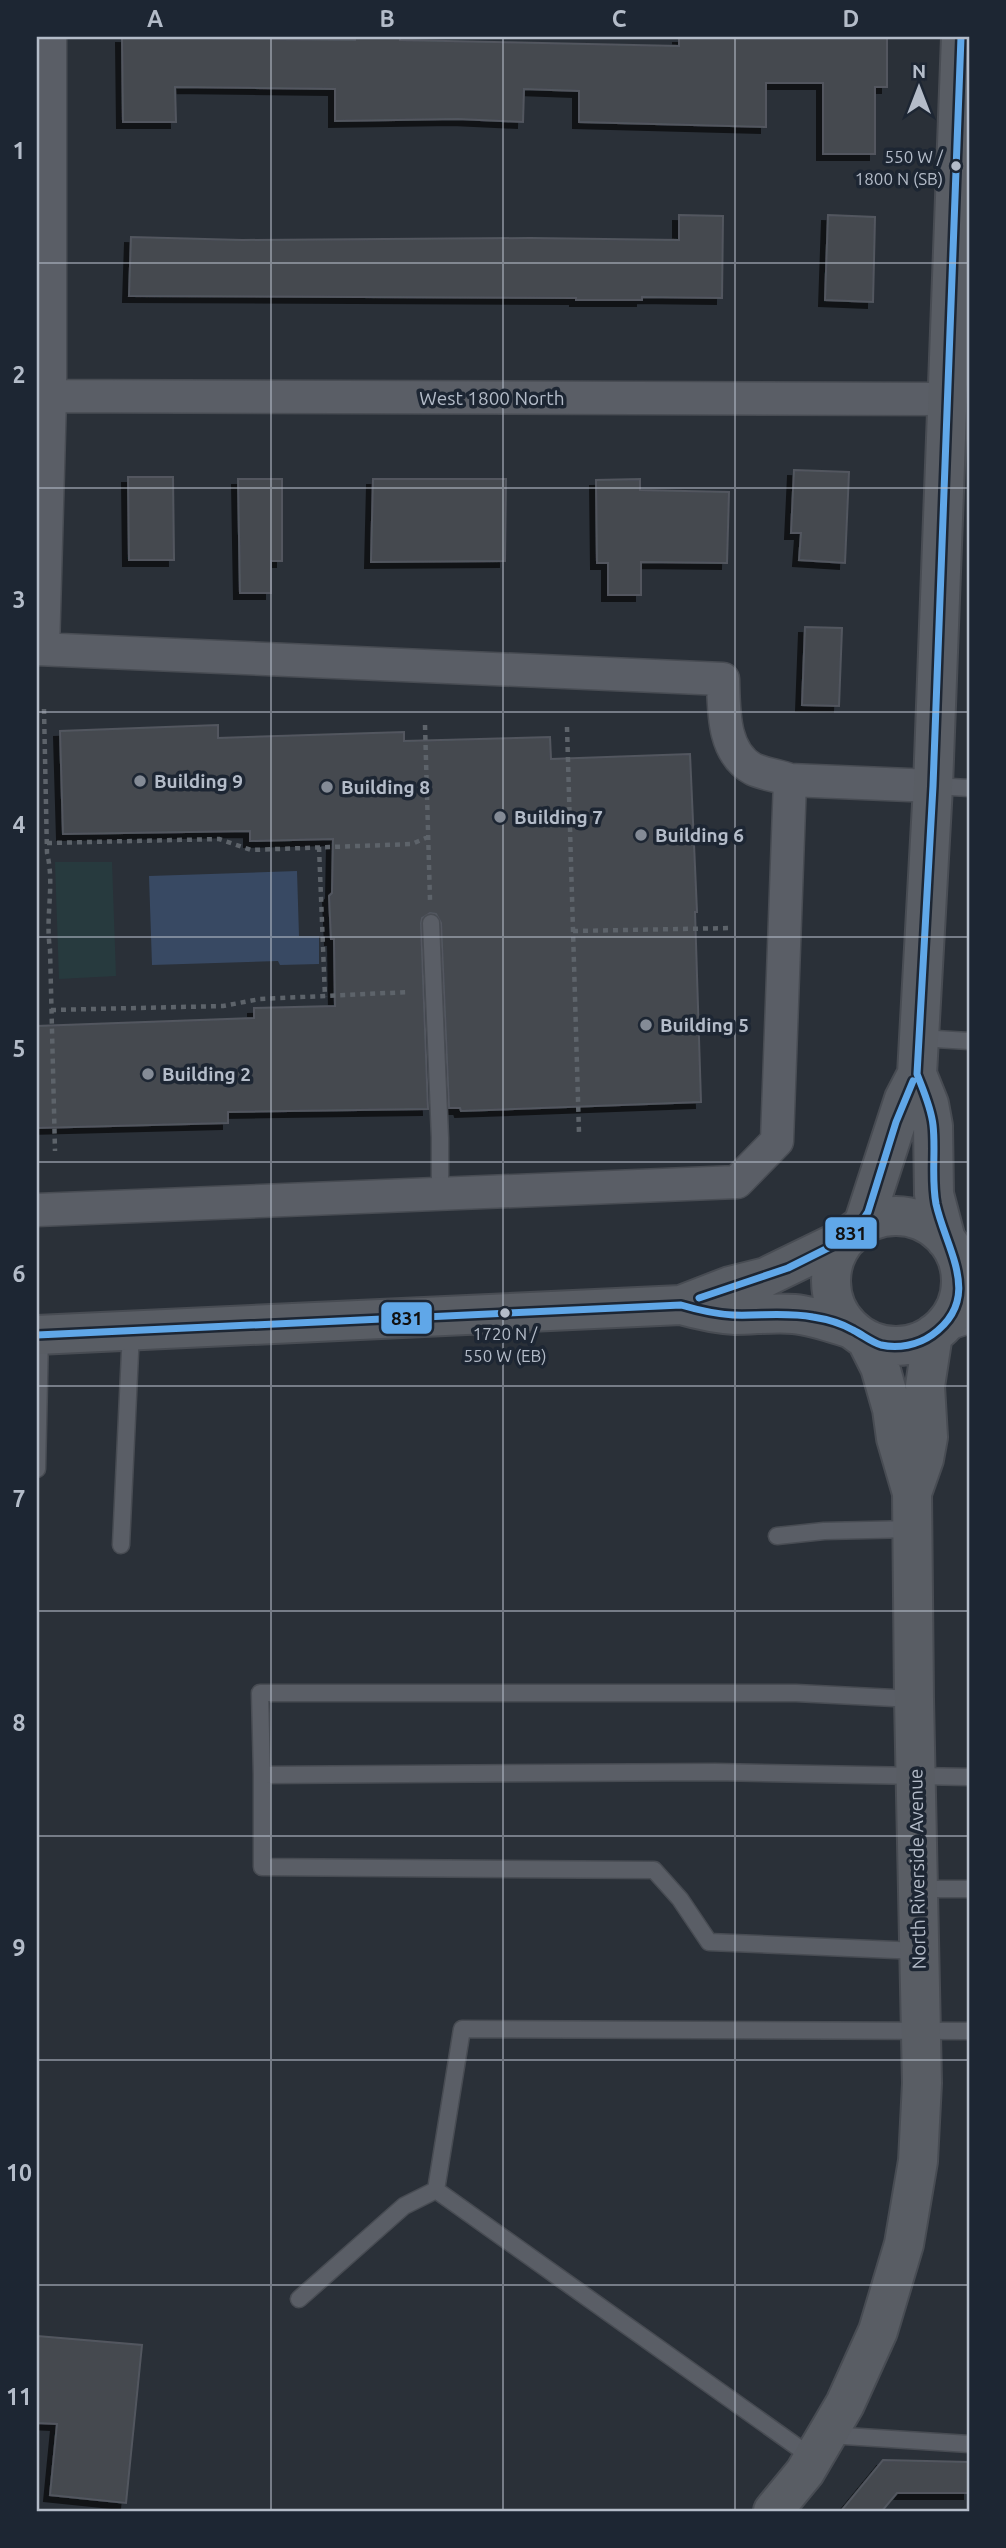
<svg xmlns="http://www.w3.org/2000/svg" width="1006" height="2548" font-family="Ubuntu,sans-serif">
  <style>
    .green { fill: #273a3e }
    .water { fill: #384963 }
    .building { fill: #444950; stroke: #52575f; stroke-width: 2; filter: url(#shadow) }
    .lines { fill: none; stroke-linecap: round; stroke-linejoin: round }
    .lane-casing { stroke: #484c53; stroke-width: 19 }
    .street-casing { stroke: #484c53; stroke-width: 35 }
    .secondary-casing { stroke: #484c53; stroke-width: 42 }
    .path { stroke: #5d636a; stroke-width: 4.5; stroke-dasharray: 5 5; stroke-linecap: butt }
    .lane { stroke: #5a5e66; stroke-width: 16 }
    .street { stroke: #5a5e66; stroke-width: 32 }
    .secondary { stroke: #595d64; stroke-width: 38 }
    .bus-1-casing { stroke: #1d2633; stroke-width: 12 }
    .bus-1 { stroke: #60a7e8; stroke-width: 7 }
    .grid { fill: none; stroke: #b4bcc9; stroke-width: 2; stroke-opacity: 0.55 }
    .bus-dot { fill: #b4bcc9; stroke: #1d2633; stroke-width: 2.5 }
    .poi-dot { fill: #848b96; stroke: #1d2633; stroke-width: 2.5 }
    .labels { text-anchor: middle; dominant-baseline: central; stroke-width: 7; stroke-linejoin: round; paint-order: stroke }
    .bus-label { font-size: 17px; fill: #b4bcc9; stroke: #1d2633; text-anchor: end }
    .street-label { font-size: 19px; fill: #b4bcc9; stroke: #1d2633 }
    .poi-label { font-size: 19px; font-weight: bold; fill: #b4bcc9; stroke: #1d2633; text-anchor: start }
    .line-badge { stroke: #1d2633; stroke-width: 2.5 }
    .pale-badge-label { font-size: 19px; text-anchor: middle; font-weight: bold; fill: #111 }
    .neatline { fill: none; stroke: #b4bcc9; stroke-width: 2.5 }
    .grid-label { font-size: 23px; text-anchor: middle; font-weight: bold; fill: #b4bcc9 }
  </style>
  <defs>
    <filter id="shadow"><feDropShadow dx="-6" dy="6" stdDeviation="0" flood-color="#0009"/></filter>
  </defs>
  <rect width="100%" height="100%" fill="#2a3038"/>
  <path class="green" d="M 55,862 L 112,862 L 116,976 L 59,979 Z"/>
  <path class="water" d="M 297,871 L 299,936 L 319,936 L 319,964 L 280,965 L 278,961 L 152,965 L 149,876 Z"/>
  <path class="building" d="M 122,37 L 355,40 L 355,37 L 400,37 L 400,40 L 679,46 L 679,37 L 887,37 L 887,87 L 875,87 L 875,154 L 823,154 L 823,83 L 766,83 L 766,127 L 579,122 L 579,91 L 524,89 L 523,122 L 458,119 L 335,121 L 335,89 L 175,87 L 176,122 L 123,122 Z
    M 679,215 L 723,216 L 722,298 L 642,297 L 642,300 L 576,300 L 576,298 L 129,296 L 131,237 L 242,240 L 530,238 L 679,240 Z
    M 828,215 L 875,217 L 873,302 L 825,300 Z
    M 794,470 L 849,472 L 845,563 L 799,560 L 801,533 L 791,533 Z
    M 128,477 L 173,477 L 174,560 L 129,560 Z
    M 238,479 L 282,479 L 282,561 L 271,561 L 271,593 L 240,593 Z
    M 373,479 L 506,479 L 505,561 L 371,562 Z
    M 640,479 L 640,490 L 729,492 L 727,563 L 641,562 L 641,595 L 608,595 L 608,563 L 597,563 L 596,480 Z
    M 805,627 L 842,628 L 839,706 L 802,705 Z
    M 218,725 L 218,738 L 404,732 L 404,741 L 550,737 L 551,759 L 690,754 L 697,912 L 695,912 L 701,1102 L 461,1111 L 460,1108 L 449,1108 L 441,923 L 436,914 L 430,913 L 422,918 L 421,923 L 428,1109 L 228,1112 L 228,1123 L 37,1128 L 37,1026 L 254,1018 L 254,1008 L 335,1006 L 334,939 L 331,939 L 329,896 L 332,893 L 333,839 L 250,841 L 250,831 L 63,834 L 60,731 Z
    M 37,2336 L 142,2345 L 126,2503 L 50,2495 L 57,2424 L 37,2423 Z
    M 883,2460 L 969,2462 L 969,2493 L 897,2493 L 882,2511 L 841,2511 Z"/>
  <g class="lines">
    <g class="lane-casing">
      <path id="lane" d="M 933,786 L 969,788
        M 431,923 L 440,1138 L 440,1194
        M 919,1038 L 969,1041
        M 37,1469 L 40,1335
        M 777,1536 L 824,1531 L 913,1529
        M 121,1545 L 131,1331
        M 262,1775 L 260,1693 L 796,1693 L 914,1699
        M 918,1889 L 969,1889
        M 919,1951 L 709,1942 L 680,1899 L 654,1870 L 262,1867 L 262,1775 L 715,1772 L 969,1777
        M 299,2299 L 404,2206 L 436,2190
        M 829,2435 L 969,2444
        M 813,2458 L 436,2190 L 462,2029 L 969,2031"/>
    </g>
    <g class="street-casing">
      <path id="street" d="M 37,396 L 947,399
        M 37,649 L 723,679 C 724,709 722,752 753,769 C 764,774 779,776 790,780 L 777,1141 L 737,1182 L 37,1210
        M 43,649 L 50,396 L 50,37
        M 790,780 L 933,786
        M 953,1250 L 969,1257
        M 944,1325 L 969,1317"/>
    </g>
    <g class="secondary-casing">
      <path id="secondary" d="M831 1281a65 65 0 1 1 130 0a65 65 0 1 1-130 0Z
        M 863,1225 L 904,1099 L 917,1074
        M 946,1240 L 934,1194 L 933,1126 L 929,1104 L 917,1074 L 933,786 L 961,37
        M 681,1305 L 730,1286 L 766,1277 L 850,1236
        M 37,1335 L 681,1305 C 699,1310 716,1314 735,1315 C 755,1315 774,1312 794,1314 C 814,1316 833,1323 852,1329
        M 912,1493 L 924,1459 L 928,1437 L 925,1386 L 933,1334
        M 773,2511 L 805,2472 L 845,2404 L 878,2331 L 904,2244 L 918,2161 L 922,2083 L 914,1699 L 912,1493 L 896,1438 L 892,1409 L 880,1367 L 866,1339"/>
    </g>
    <path class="path" d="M 44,709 L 47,853 C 55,885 45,916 50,949 L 55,1151
      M 425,725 L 430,900
      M 567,727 L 579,1133
      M 47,843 L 219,839 L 251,850 L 412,844 L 428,837
      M 319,847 L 325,997
      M 573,931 L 733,928
      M 51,1010 L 223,1006 L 260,999 L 409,992"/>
    <use href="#lane" class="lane"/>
    <use href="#street" class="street"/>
    <use href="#secondary" class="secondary"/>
    <g class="bus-1-casing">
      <path id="bus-1" d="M 699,1298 L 788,1268 L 834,1245 L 857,1229 L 868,1212 L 896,1122 L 913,1081
        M 37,1335 L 681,1305 C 698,1310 715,1314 733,1315 C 760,1316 786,1312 813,1317 C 826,1319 841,1323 853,1330 C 863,1335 871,1342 881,1345 C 898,1349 918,1345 932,1335 C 984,1298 946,1250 936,1204 C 931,1178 936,1151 933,1125 C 931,1107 923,1090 917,1074 L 933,786 L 961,37"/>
    </g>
    <use href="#bus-1" class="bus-1"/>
  </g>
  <path class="grid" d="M 271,37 L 271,2511M 503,37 L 503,2511M 735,37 L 735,2511M 37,263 L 969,263M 37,488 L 969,488M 37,712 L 969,712M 37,937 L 969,937M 37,1162 L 969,1162M 37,1386 L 969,1386M 37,1611 L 969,1611M 37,1836 L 969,1836M 37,2060 L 969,2060M 37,2285 L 969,2285"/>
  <g class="bus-dot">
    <circle cx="956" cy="166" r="6"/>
    <circle cx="505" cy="1313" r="6"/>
  </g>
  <g class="poi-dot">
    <circle cx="140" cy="781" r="7"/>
    <circle cx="327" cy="787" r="7"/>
    <circle cx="500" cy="817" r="7"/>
    <circle cx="641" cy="835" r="7"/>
    <circle cx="646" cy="1025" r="7"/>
    <circle cx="148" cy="1074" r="7"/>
  </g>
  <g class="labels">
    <g class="bus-label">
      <text x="943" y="156">550 W /<tspan x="943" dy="22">1800 N (SB)</tspan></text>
      <text x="505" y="1333" text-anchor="middle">1720 N /<tspan x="505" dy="22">550 W (EB)</tspan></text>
    </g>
    <g class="street-label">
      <text x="492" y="398">West 1800 North</text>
      <text transform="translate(917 1869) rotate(-91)">North Riverside Avenue</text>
    </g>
    <g class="poi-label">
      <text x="154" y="781">Building 9</text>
      <text x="341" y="787">Building 8</text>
      <text x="514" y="817">Building 7</text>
      <text x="655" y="835">Building 6</text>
      <text x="660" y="1025">Building 5</text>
      <text x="162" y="1074">Building 2</text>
    </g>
  </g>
  <g class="line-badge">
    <rect x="824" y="1216" width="54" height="34" rx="7" fill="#60a7e8"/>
    <rect x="380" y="1301" width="53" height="34" rx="7" fill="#60a7e8"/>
  </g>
  <g class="pale-badge-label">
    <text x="851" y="1240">831</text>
    <text x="407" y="1325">831</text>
  </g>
  <rect width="1006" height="2548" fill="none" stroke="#1d2633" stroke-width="77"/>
  <g transform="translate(919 88)" stroke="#1d2633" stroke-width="5" paint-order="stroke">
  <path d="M0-5L12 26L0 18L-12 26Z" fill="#b4bcc9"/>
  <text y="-10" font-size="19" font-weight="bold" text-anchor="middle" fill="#b4bcc9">N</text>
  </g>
  <rect x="38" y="38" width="930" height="2472" class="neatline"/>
  <g class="grid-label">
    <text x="155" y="27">A</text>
    <text x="387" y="27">B</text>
    <text x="619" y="27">C</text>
    <text x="851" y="27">D</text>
    <text x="19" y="159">1</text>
    <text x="19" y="383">2</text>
    <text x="19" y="608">3</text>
    <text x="19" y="833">4</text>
    <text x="19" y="1057">5</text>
    <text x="19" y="1282">6</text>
    <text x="19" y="1507">7</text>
    <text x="19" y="1731">8</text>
    <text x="19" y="1956">9</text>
    <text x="19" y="2181">10</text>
    <text x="19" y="2405">11</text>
  </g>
</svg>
